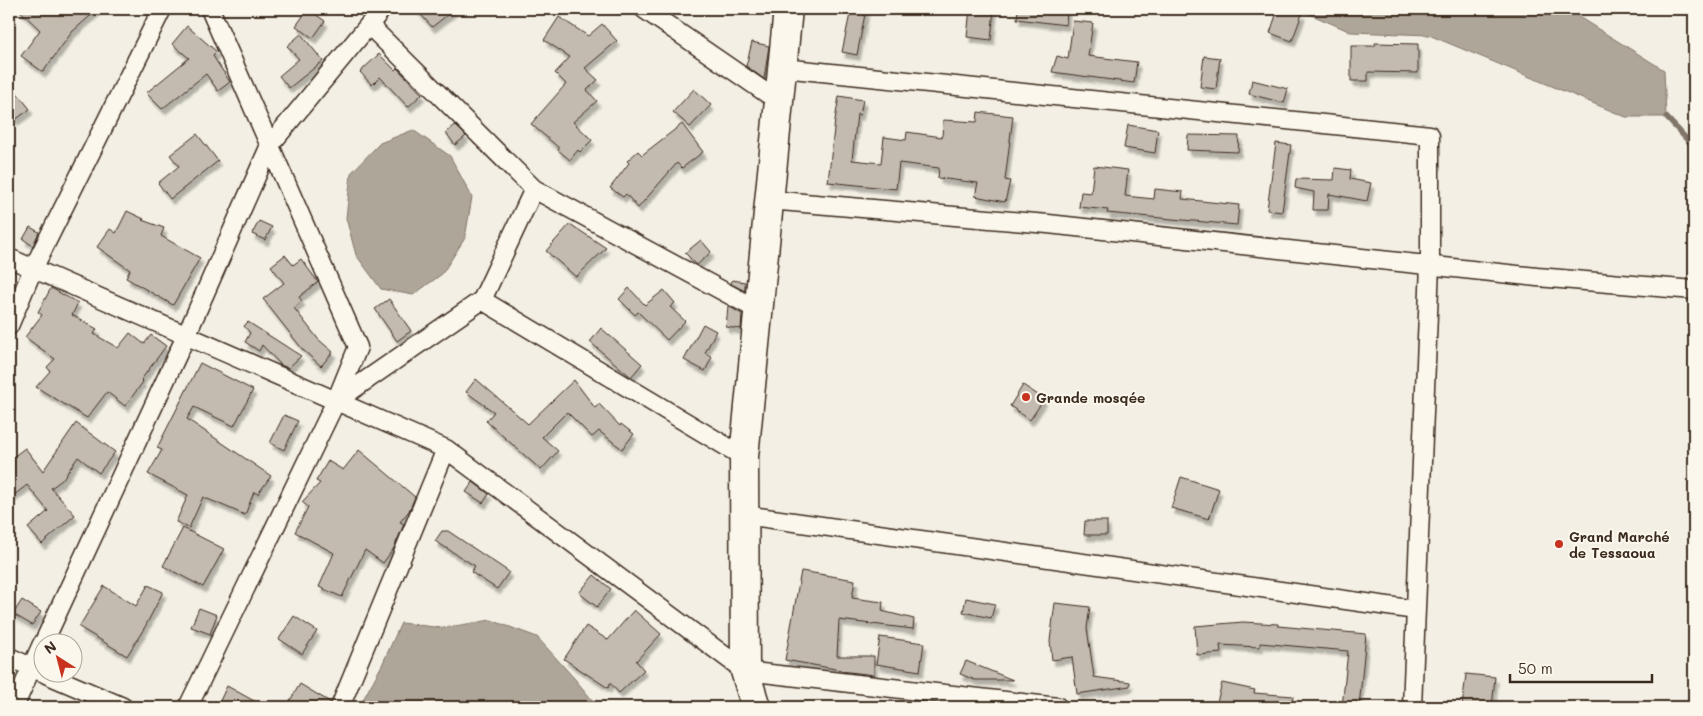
<svg xmlns="http://www.w3.org/2000/svg" width="1703" height="716" font-family="Mali,sans-serif">
  <style>
    .water { fill: #afa69a; stroke: #817468 }
    .lines { fill: none; stroke-linecap: round; stroke-linejoin: round }
    .stream { stroke: #817468; stroke-width: 5.5 }
    .building { fill: #c3bbb0; stroke: #3b2a1e; filter: url(#shadow) }
    .street-casing { stroke: #3b2a1e; stroke-width: 21 }
    .highway-casing { stroke: #3b2a1e; stroke-width: 31 }
    .street { stroke: #fbf7ec; stroke-width: 18 }
    .highway { stroke: #fbf7ec; stroke-width: 28 }
    .poi-dot { fill: #c8321e; stroke: #fbf7ec; stroke-width: 2 }
    .labels { text-anchor: middle; dominant-baseline: central; stroke-width: 4; stroke-linejoin: round; paint-order: stroke }
    .poi-label { font-size: 14px; font-weight: bold; fill: #3b2a1e; stroke: #fbf7ec; text-anchor: start }
  </style>
  <defs>
    <filter id="shadow"><feDropShadow dx="3" dy="5.5" stdDeviation="1" flood-color="#0004"/></filter>
  </defs>
  <rect width="100%" height="100%" fill="#f3efe4"/>
  <filter id="ink" filterUnits="userSpaceOnUse"><feTurbulence type="fractalNoise" baseFrequency=".02" numOctaves="2"/><feDisplacementMap in="SourceGraphic" scale="10" xChannelSelector="R" yChannelSelector="G"/><feConvolveMatrix kernelMatrix="1 2 1 2 8 2 1 2 1" color-interpolation-filters="sRGB"/></filter>
  <g filter="url(#ink)">
    <path class="water" d="M 1298,9 L 1541,9 L 1574,14 L 1664,70 L 1666,117 L 1626,117 L 1429,35 L 1351,32 Z
      M 413,130 L 450,156 L 472,197 L 465,238 L 442,274 L 413,295 L 381,289 L 356,255 L 346,218 L 351,173 L 380,143 Z
      M 491,620 L 537,637 L 574,678 L 598,707 L 359,707 L 382,665 L 401,623 L 443,628 Z"/>
    <g class="lines">
      <path class="stream" d="M 1666,117 L 1694,147"/>
    </g>
    <path class="building" d="M 18,9 L 98,9 L 72,32 L 43,72 L 21,56 L 40,30 Z
      M 308,9 L 325,21 L 313,38 L 296,26 Z
      M 416,9 L 455,9 L 432,27 Z
      M 851,9 L 866,9 L 857,55 L 842,52 Z
      M 970,9 L 994,9 L 991,40 L 967,37 Z
      M 1018,9 L 1067,9 L 1066,25 L 1017,19 Z
      M 1278,9 L 1286,9 L 1302,14 L 1292,41 L 1270,33 Z
      M 559,17 L 588,36 L 602,24 L 617,41 L 585,68 L 598,80 L 587,90 L 597,101 L 573,122 L 592,140 L 580,152 L 578,150 L 570,160 L 558,150 L 559,148 L 531,124 L 566,84 L 555,73 L 570,57 L 544,40 Z
      M 1073,21 L 1093,23 L 1088,56 L 1137,62 L 1134,83 L 1052,72 L 1057,56 L 1068,59 Z
      M 187,26 L 217,52 L 213,56 L 230,82 L 218,91 L 206,74 L 162,109 L 146,93 L 189,58 L 172,44 Z
      M 301,34 L 323,61 L 289,88 L 279,76 L 299,59 L 287,46 Z
      M 752,42 L 769,46 L 764,79 L 746,66 Z
      M 1375,43 L 1418,44 L 1418,73 L 1368,72 L 1368,81 L 1351,81 L 1351,46 L 1375,46 Z
      M 379,54 L 395,70 L 397,68 L 422,94 L 408,107 L 380,77 L 372,85 L 360,72 Z
      M 1204,56 L 1220,58 L 1216,89 L 1200,87 Z
      M 1252,80 L 1288,89 L 1284,103 L 1249,94 Z
      M 9,83 L 30,109 L 15,120 L 9,112 Z
      M 694,89 L 711,105 L 690,127 L 673,112 Z
      M 839,96 L 863,100 L 860,115 L 857,114 L 852,160 L 881,163 L 884,137 L 906,140 L 907,132 L 942,137 L 943,120 L 977,122 L 978,112 L 1013,116 L 1005,180 L 1010,181 L 1005,202 L 975,196 L 978,183 L 938,178 L 939,168 L 899,163 L 896,189 L 828,182 L 835,120 Z
      M 682,124 L 703,152 L 682,168 L 677,163 L 638,208 L 626,194 L 623,197 L 610,188 L 629,163 L 627,161 L 638,151 L 642,155 Z
      M 455,125 L 466,136 L 455,145 L 446,133 Z
      M 1128,125 L 1158,130 L 1155,153 L 1124,148 Z
      M 197,134 L 218,161 L 170,199 L 158,183 L 179,166 L 170,155 Z
      M 1188,135 L 1239,136 L 1238,152 L 1187,150 Z
      M 1276,143 L 1291,145 L 1282,212 L 1267,210 Z
      M 1094,166 L 1128,170 L 1125,196 L 1154,199 L 1155,189 L 1183,192 L 1182,199 L 1239,205 L 1237,225 L 1107,213 L 1108,210 L 1079,207 L 1081,192 L 1091,193 Z
      M 1335,168 L 1351,170 L 1350,179 L 1371,183 L 1367,201 L 1329,194 L 1328,210 L 1313,210 L 1314,192 L 1295,188 L 1296,179 L 1334,180 Z
      M 127,211 L 144,219 L 142,220 L 164,228 L 161,236 L 200,258 L 173,305 L 126,278 L 130,270 L 97,247 L 110,229 L 116,233 Z
      M 259,221 L 272,227 L 265,240 L 252,234 Z
      M 570,224 L 606,248 L 576,277 L 546,251 Z
      M 30,227 L 39,232 L 33,246 L 23,239 Z
      M 701,240 L 711,252 L 697,265 L 685,253 Z
      M 285,255 L 293,265 L 301,259 L 318,282 L 299,297 L 302,301 L 294,308 L 318,339 L 333,352 L 321,366 L 303,350 L 263,299 L 284,283 L 271,266 Z
      M 732,280 L 745,282 L 745,291 L 731,284 Z
      M 51,288 L 78,303 L 72,315 L 97,329 L 94,334 L 118,348 L 130,333 L 144,344 L 151,335 L 166,346 L 141,380 L 143,382 L 125,406 L 107,392 L 87,418 L 36,387 L 50,371 L 47,367 L 55,359 L 25,337 L 42,315 L 38,312 Z
      M 629,288 L 645,305 L 664,290 L 675,303 L 670,307 L 685,321 L 667,340 L 638,312 L 635,315 L 619,299 Z
      M 389,299 L 411,331 L 397,341 L 375,309 Z
      M 728,306 L 742,314 L 741,329 L 726,327 Z
      M 248,322 L 301,356 L 288,368 L 281,365 L 262,345 L 259,351 L 245,342 L 250,333 L 244,326 Z
      M 703,324 L 716,331 L 705,353 L 712,357 L 705,371 L 684,360 Z
      M 601,328 L 642,364 L 631,377 L 590,342 Z
      M 200,363 L 253,390 L 234,426 L 194,407 L 187,419 L 271,476 L 258,494 L 254,492 L 245,515 L 203,497 L 189,528 L 176,522 L 188,495 L 148,474 L 162,450 L 157,448 Z
      M 476,379 L 528,424 L 574,380 L 595,408 L 599,404 L 620,426 L 621,424 L 634,434 L 622,449 L 599,431 L 592,437 L 567,412 L 542,437 L 558,451 L 541,470 L 486,421 L 494,412 L 466,392 Z
      M 1023,385 L 1044,399 L 1030,420 L 1010,406 Z
      M 284,415 L 298,421 L 284,450 L 270,443 Z
      M 76,423 L 115,452 L 99,473 L 78,457 L 62,480 L 51,488 L 75,515 L 42,544 L 28,528 L 48,511 L 27,485 L 9,499 L 9,460 L 25,448 L 43,471 Z
      M 359,450 L 415,497 L 409,511 L 400,522 L 404,524 L 394,548 L 383,563 L 365,550 L 342,597 L 319,587 L 334,553 L 295,532 L 308,507 L 302,502 L 320,483 L 316,481 L 328,461 L 343,470 Z
      M 1181,477 L 1219,489 L 1209,519 L 1171,508 Z
      M 473,482 L 489,494 L 483,503 L 466,492 Z
      M 1085,521 L 1107,521 L 1107,535 L 1084,535 Z
      M 183,528 L 224,549 L 203,587 L 163,566 Z
      M 442,531 L 448,531 L 509,572 L 497,589 L 471,572 L 475,566 L 435,541 Z
      M 801,571 L 855,580 L 852,598 L 883,602 L 882,611 L 914,619 L 913,629 L 839,620 L 837,656 L 874,656 L 874,675 L 841,671 L 841,670 L 785,660 Z
      M 594,575 L 611,589 L 597,607 L 579,593 Z
      M 148,585 L 163,592 L 145,627 L 127,656 L 79,627 L 104,586 L 136,606 Z
      M 966,598 L 995,604 L 991,618 L 963,612 Z
      M 22,600 L 41,612 L 32,625 L 13,614 Z
      M 1055,603 L 1090,607 L 1087,628 L 1094,677 L 1130,682 L 1130,686 L 1077,694 L 1072,657 L 1052,660 L 1050,641 Z
      M 199,608 L 217,615 L 210,634 L 191,627 Z
      M 634,610 L 661,634 L 636,661 L 644,670 L 619,693 L 610,683 L 608,688 L 564,659 L 586,626 L 608,640 Z
      M 294,616 L 317,631 L 302,654 L 279,639 Z
      M 1243,622 L 1278,624 L 1278,626 L 1366,634 L 1359,707 L 1342,707 L 1348,651 L 1260,643 L 1260,647 L 1220,645 L 1221,653 L 1197,655 L 1195,626 Z
      M 880,637 L 924,643 L 920,671 L 876,664 Z
      M 966,661 L 1013,680 L 975,680 L 960,674 Z
      M 1466,674 L 1495,677 L 1492,707 L 1462,707 Z
      M 1222,683 L 1255,690 L 1254,693 L 1293,696 L 1292,707 L 1240,707 L 1217,702 Z
      M 300,684 L 330,702 L 330,707 L 286,707 Z
      M 227,686 L 265,707 L 217,707 Z"/>
    <g class="lines">
      <g class="street-casing">
        <path id="street" d="M 644,9 L 778,101
          M 369,25 L 534,189 L 758,310
          M 783,68 L 1430,135 L 1430,265 L 1412,707
          M 769,200 L 1048,224 L 1537,277 L 1694,290
          M 9,258 L 446,449 L 745,671 L 1058,707
          M 482,300 L 744,457
          M 9,326 L 33,269 L 162,9
          M 336,401 L 482,300 L 534,189
          M 744,515 L 1416,610
          M 43,644 L 186,336 L 270,145 L 382,9
          M 9,657 L 42,672
          M 46,674 L 123,707
          M 14,707 L 42,644
          M 188,707 L 336,401 L 358,347 L 210,9
          M 340,707 L 446,449"/>
      </g>
      <g class="highway-casing">
        <path id="highway" d="M 756,707 L 745,671 L 744,457 L 788,9"/>
      </g>
      <use href="#street" class="street"/>
      <use href="#highway" class="highway"/>
    </g>
  </g>
  <g class="poi-dot">
    <circle cx="1026" cy="397" r="5"/>
    <circle cx="1559" cy="544" r="5"/>
  </g>
  <g class="labels">
    <g class="poi-label">
      <text x="1036" y="397">Grande mosqée</text>
      <text x="1569" y="536">Grand Marché<tspan x="1569" dy="16">de Tessaoua</tspan></text>
    </g>
  </g>
  <rect width="1703" height="716" fill="none" stroke="#fbf7ec" stroke-width="30"/>
  <rect x="15" y="15" width="1673" height="686" fill="none" stroke="#3b2a1e" stroke-width="2" filter="url(#ink)"/>
  <g transform="translate(58 658) rotate(324)"><circle r="24" fill="#fbf7ec" stroke="#aea59a"/>
  <path d="M0-4L9 19L0 12L-9 19Z" fill="#c8321e"/>
  <text y="-8" font-size="14" font-weight="bold" text-anchor="middle" fill="#3b2a1e">N</text>
  </g>
  <path d="M1510 674v8h142v-8" fill="none" stroke="#3b2a1e" stroke-width="2.5"/>
  <text x="1518" y="674" font-size="15" fill="#3b2a1e" stroke="#fbf7ec" stroke-width="4" paint-order="stroke">50 m</text>
</svg>
